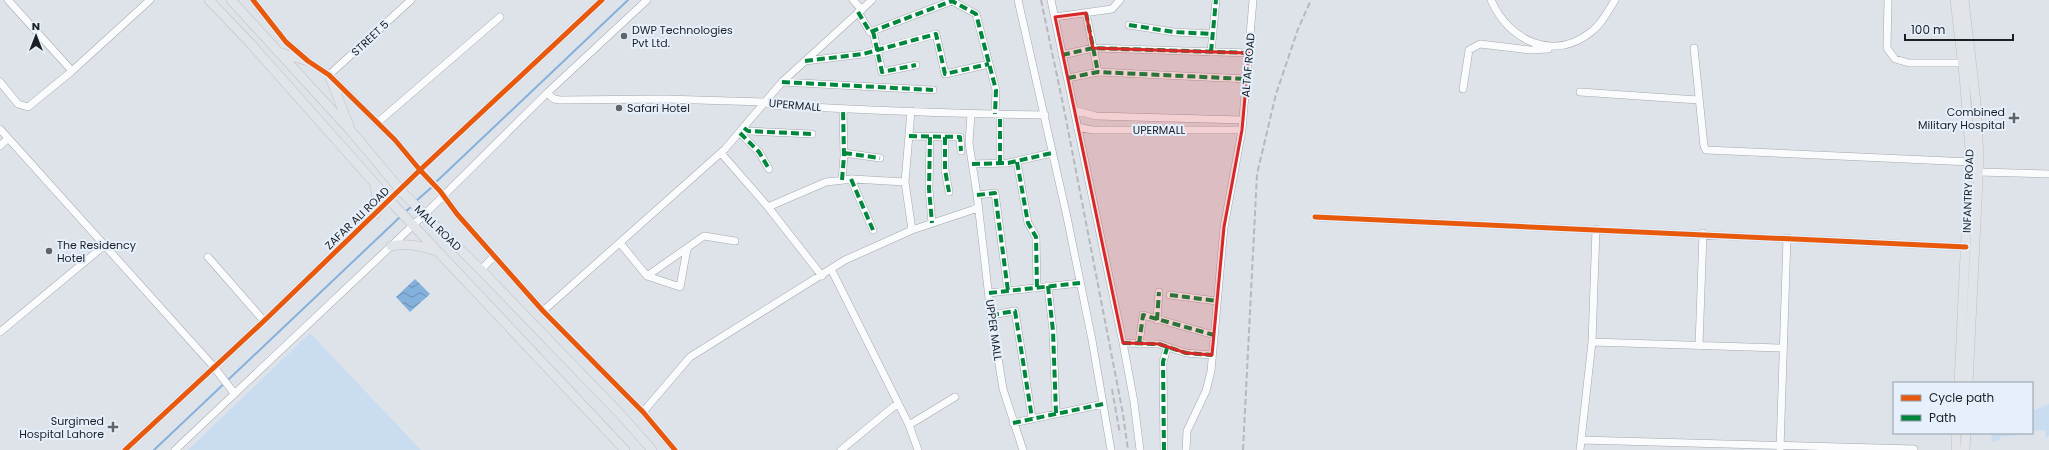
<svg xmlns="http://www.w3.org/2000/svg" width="2049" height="450" font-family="Poppins,sans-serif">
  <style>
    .green { fill: #cadcf0 }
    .water { fill: url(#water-waves) }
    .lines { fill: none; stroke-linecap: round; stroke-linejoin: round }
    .stream { stroke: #84b0dc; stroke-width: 2 }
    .minor-casing { stroke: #a4a8ac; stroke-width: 8 }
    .major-casing { stroke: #bdc0c3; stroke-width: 10 }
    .minor { stroke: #fafbfc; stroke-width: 7 }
    .major { stroke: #e1e5e9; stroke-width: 9 }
    .rail { stroke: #b7b8ba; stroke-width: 2; stroke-dasharray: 6 3; stroke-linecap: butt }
    .quiet { stroke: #00873e; stroke-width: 4; stroke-dasharray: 8 4; stroke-linecap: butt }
    .cycleway-casing { stroke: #e6f0fc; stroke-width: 8 }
    .cycleway { stroke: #e8590c; stroke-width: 5 }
    .marked { fill: #d62828; fill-opacity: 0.2; stroke: #d62828; stroke-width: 3; stroke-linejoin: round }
    .poi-dot { fill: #606469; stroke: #e6f0fc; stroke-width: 1.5 }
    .labels { text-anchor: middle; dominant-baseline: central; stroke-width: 4; stroke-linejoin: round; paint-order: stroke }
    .poi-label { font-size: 11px; fill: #1c2024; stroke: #e6f0fc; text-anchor: start }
    .street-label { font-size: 11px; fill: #1c2024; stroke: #e6f0fc }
  </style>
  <defs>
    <pattern id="water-waves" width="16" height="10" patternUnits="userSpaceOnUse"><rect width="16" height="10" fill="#84b0dc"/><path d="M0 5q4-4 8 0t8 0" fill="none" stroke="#6b8fb2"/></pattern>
  </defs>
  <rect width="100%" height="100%" fill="#dee3e9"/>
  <path class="green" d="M 310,333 L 421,450 L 188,450 Z
    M 2049,404 L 2049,436 L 2046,438 L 2045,430 L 2032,431 L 2032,411 Z
    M 1991,433 L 2019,433 L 2019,435 L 2000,437 L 2000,440 L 1992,442 Z"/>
  <path class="water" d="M 415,279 L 430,294 L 410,312 L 396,297 Z"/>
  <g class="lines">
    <path class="stream" d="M 435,183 L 628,0
      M 416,201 L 432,187
      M 405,212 L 412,206
      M 154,450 L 400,217"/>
    <g class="minor-casing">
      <path id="minor" d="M 8,0 L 72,71
        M 253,0 L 286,42 L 308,61 L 329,75 L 395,140 L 420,170 L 440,191 L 457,214 L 543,311 L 643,412 L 675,450
        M 853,0 L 862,10
        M 1018,0 L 1067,217 L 1092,340 L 1111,450
        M 1051,0 L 1123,343 L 1134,402 L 1140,450
        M 1491,0 C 1509,41 1553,62 1591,32 C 1602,24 1608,11 1615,0
        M 1888,0 L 1887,48 L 1895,59 L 1909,63 L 1966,63
        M 858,12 L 870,32 L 952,1 L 976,14 L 996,90 L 995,114
        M 1086,13 L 1098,72
        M 1055,17 L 1112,9 L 1120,0
        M 1129,25 L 1174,32 L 1213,34
        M 873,31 L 882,72 L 916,65
        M 1694,48 L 1704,146 L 1706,150 L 1971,162
        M 1211,52 L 1216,0
        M 1062,55 L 1093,48 L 1249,53
        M 805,61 L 863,54 L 936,34 L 945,74 L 989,64
        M 329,75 L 411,0
        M 1068,78 L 1098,72 L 1247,79
        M 0,82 L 18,104 L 28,107 L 72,71 L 150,0
        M 782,82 L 933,90
        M 1463,89 L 1469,50 L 1480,44 L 1530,50 L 1548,49
        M 1580,92 L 1698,100
        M 547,93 L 554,99 L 560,100 L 664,99 L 765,102 L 771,105 C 862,110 954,114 1045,115
        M 1074,110 L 1096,116 L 1243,120
        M 911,111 L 905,182 L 912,230
        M 971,114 L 969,143 L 977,195 L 991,315 L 1003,389 L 1023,450
        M 377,123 L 500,17
        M 1077,127 L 1093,130 L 1242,130
        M 744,128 L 748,131 L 812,134
        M 0,129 L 214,367 L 234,393
        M 740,133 L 759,152 L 769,169
        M 909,136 L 960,137 L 961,151
        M 930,137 L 929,189 L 932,223
        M 945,137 L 945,170 L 949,192
        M 0,146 L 8,138
        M 721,153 L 768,207 L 822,276
        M 844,153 L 880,158
        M 1017,162 L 1028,223 L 1036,237 L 1037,287
        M 1000,163 L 1000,115
        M 972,164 L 1008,163 L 1052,153
        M 1978,172 L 2049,174
        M 851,179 L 873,230
        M 842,180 L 844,156 L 843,109
        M 977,195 L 995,193 L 1008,291
        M 768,207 L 826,182 L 853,179 L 905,182
        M 1315,217 L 1966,247
        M 620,243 L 647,276 L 680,287 L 687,249
        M 208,257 L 264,321
        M 831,269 L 909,425 L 918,450
        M 481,270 L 494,256
        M 647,276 L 704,236 L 735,241
        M 1048,286 L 1053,331 L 1056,413
        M 989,293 L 1080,283
        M 1170,295 L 1217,301
        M 543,311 L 725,149 L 782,82 L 872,0
        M 991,315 L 1015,311 L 1032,418
        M 1157,320 L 1159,292
        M 0,332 L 105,245
        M 1592,342 L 1783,348
        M 1123,343 L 1159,344 L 1186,353 L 1212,355
        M 1139,344 L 1143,315 L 1214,335
        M 1699,346 L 1703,233
        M 643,412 L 690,357 L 845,260 L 912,230 L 978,208
        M 1013,423 L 1103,404
        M 909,425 L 955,397
        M 1581,440 L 1914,449
        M 1780,449 L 1787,238
        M 125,450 L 264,321 L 420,170 L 602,0
        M 175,450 L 425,214 L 547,93 L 647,0
        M 841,450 L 898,403
        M 1164,450 L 1163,362 L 1167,348
        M 1186,450 L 1187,431 L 1206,391 L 1211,371 L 1224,227 L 1242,130 L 1253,0
        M 1580,450 L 1592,342 L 1596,229"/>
    </g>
    <g class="major-casing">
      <path id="major" d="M 209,0 L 251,44 L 393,204 L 625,450
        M 231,0 L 351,131 L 403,193 L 481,270 L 622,416 L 652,450
        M 1955,0 L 1964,75 L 1970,150 L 1959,383
        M 1964,0 L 1976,102 L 1979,160 L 1968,383
        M 278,52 L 308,61
        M 329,75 L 349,126
        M 375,186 L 378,204 L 376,214
        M 391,246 C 409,243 421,246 437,251
        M 1956,450 L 1956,433
        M 1965,450 L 1966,433"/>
    </g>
    <use href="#minor" class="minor"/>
    <use href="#major" class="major"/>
    <path class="rail" d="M 1041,0 L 1064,109 L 1123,414 L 1128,450
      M 1112,389 L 1120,434
      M 1243,450 L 1257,174 L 1276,94 L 1298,29 L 1311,0"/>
    <path class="quiet" d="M 858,12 L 870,32 L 952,1 L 976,14 L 996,90 L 995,114
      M 1086,13 L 1098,72
      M 1129,25 L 1174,32 L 1213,34
      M 873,31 L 882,72 L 916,65
      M 1211,52 L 1216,0
      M 1062,55 L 1093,48 L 1249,53
      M 805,61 L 863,54 L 936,34 L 945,74 L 989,64
      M 1068,78 L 1098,72 L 1247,79
      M 782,82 L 933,90
      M 744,128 L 748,131 L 812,134
      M 740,133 L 759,152 L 769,169
      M 909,136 L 960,137 L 961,151
      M 930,137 L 929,189 L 932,223
      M 945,137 L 945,170 L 949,192
      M 844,153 L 880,158
      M 1017,162 L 1028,223 L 1036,237 L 1037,287
      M 1000,163 L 1000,115
      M 972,164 L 1008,163 L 1052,153
      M 851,179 L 873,230
      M 842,180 L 844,156 L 843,109
      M 977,195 L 995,193 L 1008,291
      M 1048,286 L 1053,331 L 1056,413
      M 989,293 L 1080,283
      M 1170,295 L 1217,301
      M 991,315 L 1015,311 L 1032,418
      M 1157,320 L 1159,292
      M 1123,343 L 1159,344 L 1186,353 L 1212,355
      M 1139,344 L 1143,315 L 1214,335
      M 1013,423 L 1103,404
      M 1164,450 L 1163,362 L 1167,348"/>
    <g class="cycleway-casing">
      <path id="cycleway" d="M 253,0 L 286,42 L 308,61 L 329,75 L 395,140 L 420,170 L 440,191 L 457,214 L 543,311 L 643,412 L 675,450
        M 1315,217 L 1966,247
        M 125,450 L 264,321 L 420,170 L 602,0"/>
    </g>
    <use href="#cycleway" class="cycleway"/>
  </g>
  <path class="marked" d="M 1086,13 L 1093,48 L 1249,53 L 1242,130 L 1224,227 L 1212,355 L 1186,353 L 1159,344 L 1123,343 L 1055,17 Z"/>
  <g class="poi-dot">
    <circle cx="624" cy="36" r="4"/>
    <circle cx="619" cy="108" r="4"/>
    <path d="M2012 112h4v4h4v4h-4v4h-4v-4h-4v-4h4z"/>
    <circle cx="49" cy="251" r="4"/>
    <path d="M111 421h4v4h4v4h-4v4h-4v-4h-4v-4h4z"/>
  </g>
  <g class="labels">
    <g class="poi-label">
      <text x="632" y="30">DWP Technologies<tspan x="632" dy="13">Pvt Ltd.</tspan></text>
      <text x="627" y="108">Safari Hotel</text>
      <text x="2005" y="112" text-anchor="end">Combined<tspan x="2005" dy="13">Military Hospital</tspan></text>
      <text x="57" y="245">The Residency<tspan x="57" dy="13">Hotel</tspan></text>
      <text x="104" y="421" text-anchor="end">Surgimed<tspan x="104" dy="13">Hospital Lahore</tspan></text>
    </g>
    <g class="street-label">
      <text transform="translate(370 38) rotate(-43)">STREET 5</text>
      <text transform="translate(1248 65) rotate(-85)">ALTAF ROAD</text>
      <text transform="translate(795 105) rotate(5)">UPERMALL</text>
      <text x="1159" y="130">UPERMALL</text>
      <text transform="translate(1968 191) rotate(-88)">INFANTRY ROAD</text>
      <text transform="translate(357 218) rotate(-44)">ZAFAR ALI ROAD</text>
      <text transform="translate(438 228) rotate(44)">MALL ROAD</text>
      <text transform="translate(994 330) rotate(82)">UPPER MALL</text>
    </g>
  </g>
  <rect x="1893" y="382" width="140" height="52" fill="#e6f0fc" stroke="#959da6"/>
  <rect x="1901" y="395" width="20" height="6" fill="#e8590c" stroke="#959da6"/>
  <text x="1929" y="402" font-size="12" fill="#1c2024">Cycle path</text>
  <rect x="1901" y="415" width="20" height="6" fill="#00873e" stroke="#959da6"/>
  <text x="1929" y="422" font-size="12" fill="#1c2024">Path</text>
  <g transform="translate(36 36)" stroke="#e6f0fc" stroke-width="3" paint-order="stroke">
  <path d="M0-3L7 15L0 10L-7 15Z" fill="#1c2024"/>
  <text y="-6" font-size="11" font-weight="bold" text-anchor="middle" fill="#1c2024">N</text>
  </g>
  <path d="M1905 34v6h108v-6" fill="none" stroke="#1c2024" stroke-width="2"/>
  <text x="1911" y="34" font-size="12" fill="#1c2024" stroke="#e6f0fc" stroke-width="3" paint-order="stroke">100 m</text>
</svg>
